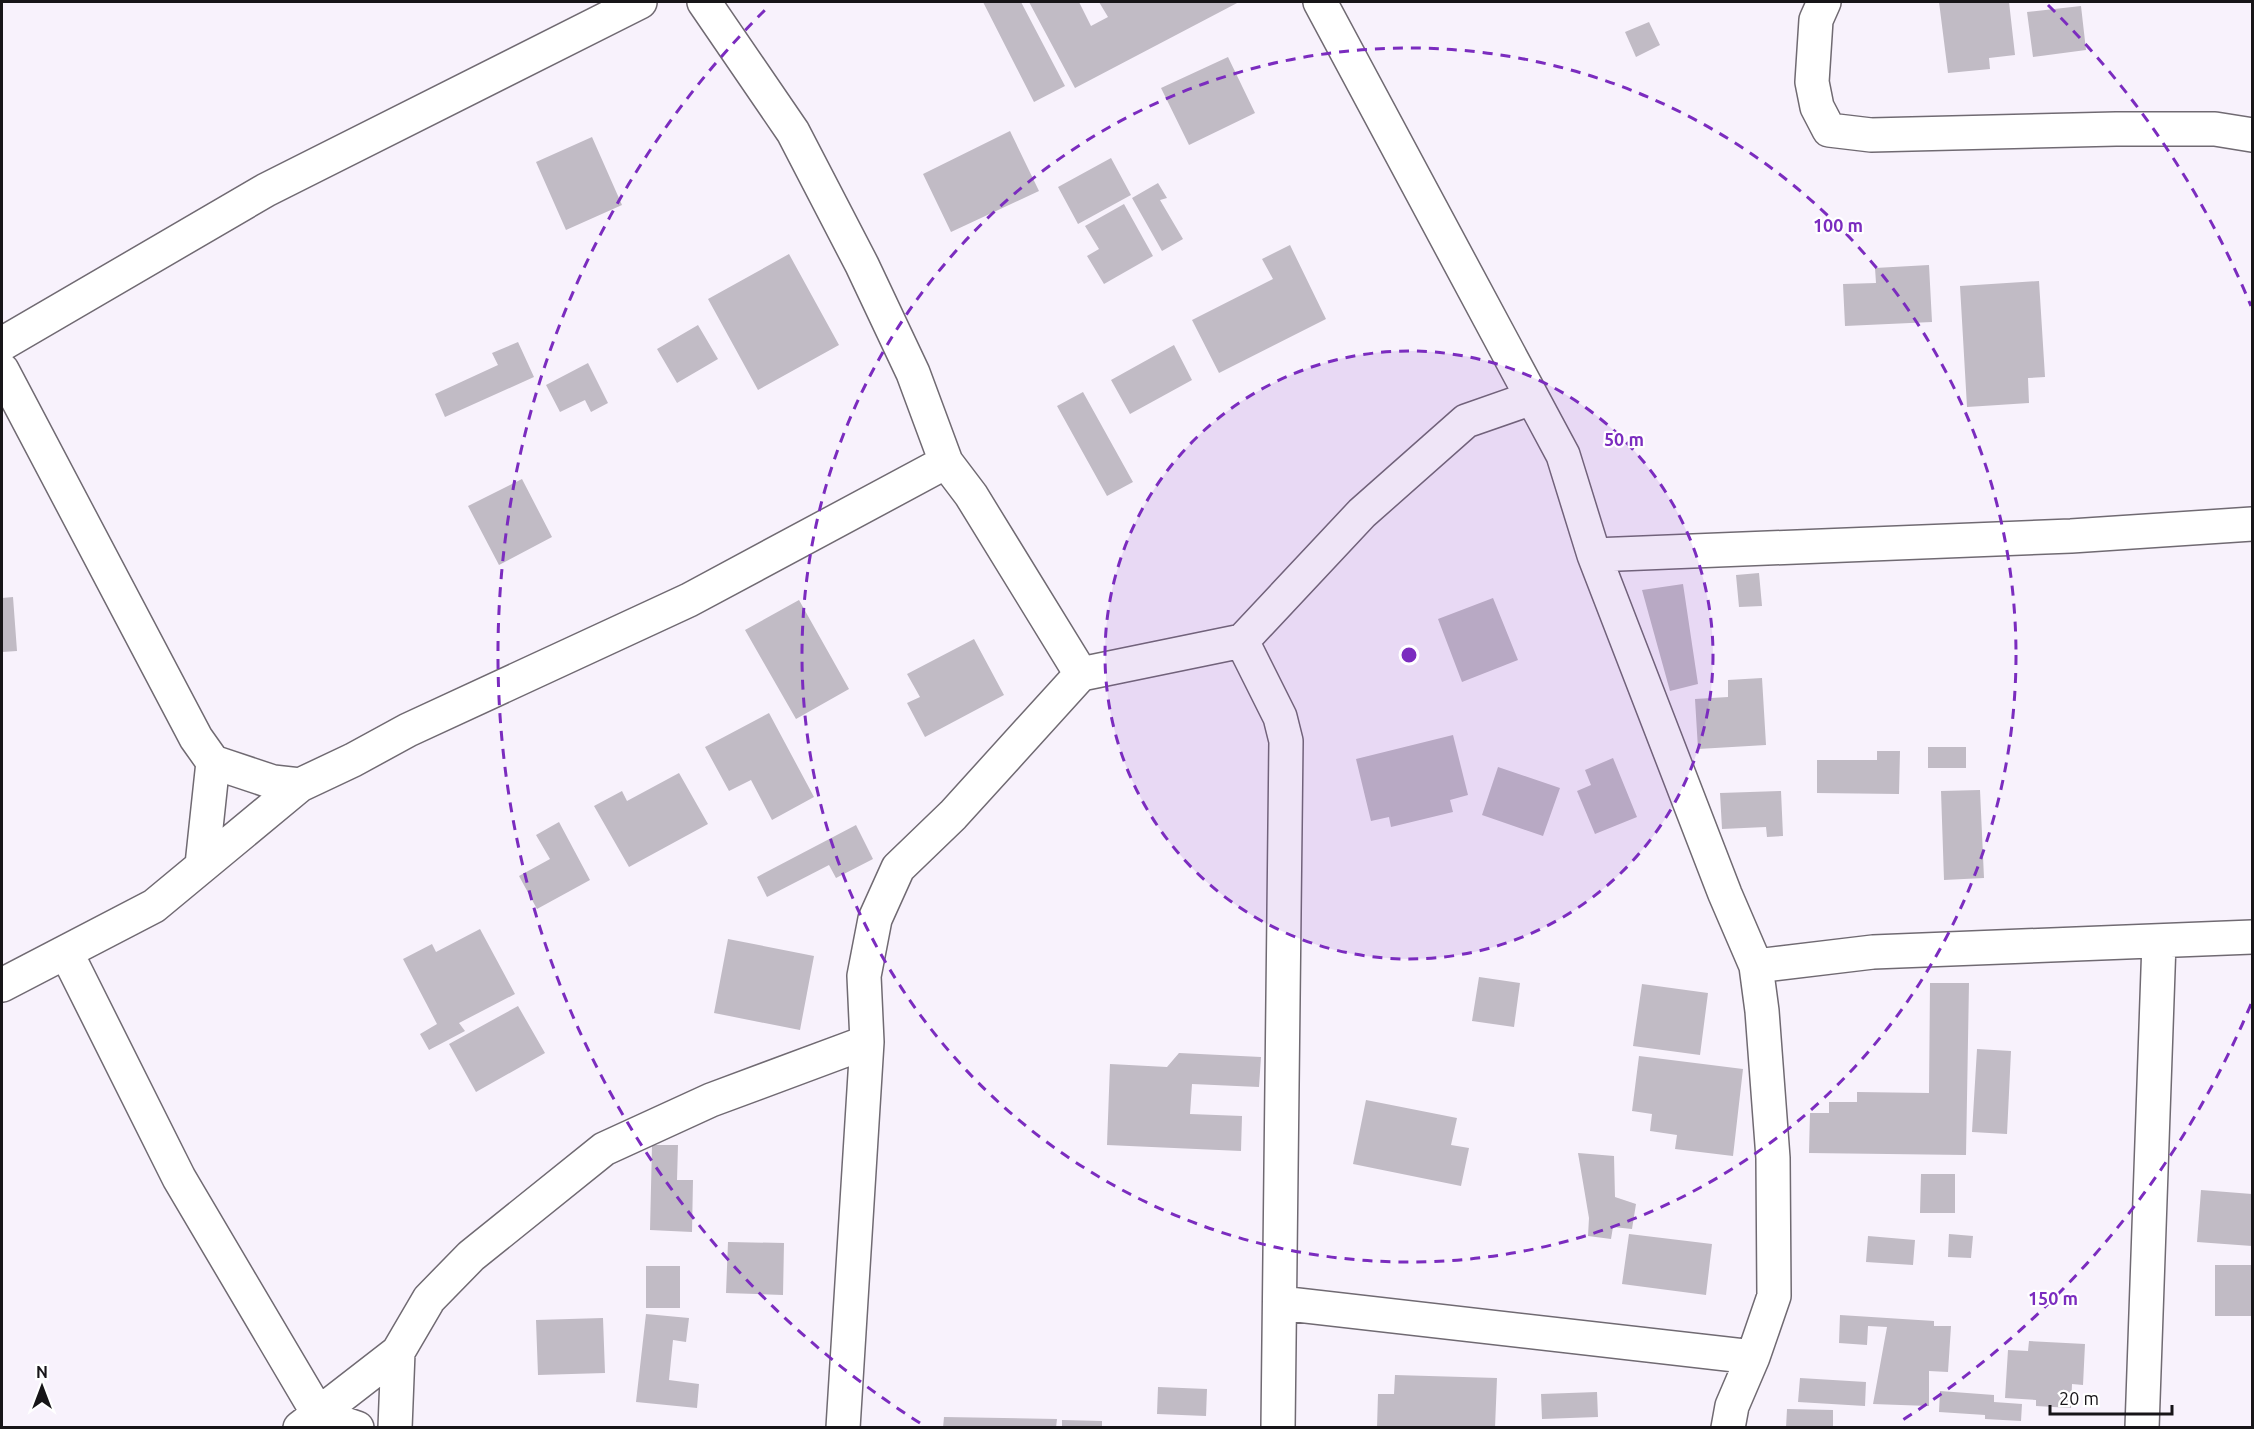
<svg xmlns="http://www.w3.org/2000/svg" width="2254" height="1429" font-family="Ubuntu,sans-serif">
  <style>
    .building { fill: #c1bbc5 }
    .lines { fill: none; stroke-linecap: round; stroke-linejoin: round }
    .street-casing { stroke: #706a72; stroke-width: 36 }
    .street { stroke: #fff; stroke-width: 33 }
    .ring { fill: none; stroke: #7b2cbf; stroke-width: 3; stroke-dasharray: 10 8 }
    .centre { fill: #7b2cbf; stroke: #fff; stroke-width: 3 }
    .ring-label { font-size: 18px; text-anchor: middle; font-weight: bold; fill: #7b2cbf; stroke: #fff; stroke-width: 4.5; stroke-linejoin: round; paint-order: stroke }
  </style>
  <rect width="100%" height="100%" fill="#f8f2fc"/>
  <path class="building" d="M 983,2 L 1021,2 L 1065,86 L 1034,102 Z
    M 1029,2 L 1079,2 L 1091,26 L 1108,17 L 1099,2 L 1239,2 L 1075,88 Z
    M 1939,2 L 2009,2 L 2015,55 L 1989,58 L 1990,69 L 1948,73 Z
    M 2081,6 L 2086,50 L 2033,57 L 2027,12 Z
    M 1649,22 L 1660,45 L 1636,57 L 1625,32 Z
    M 1228,57 L 1255,113 L 1189,145 L 1161,88 Z
    M 1010,131 L 1039,191 L 951,232 L 923,174 Z
    M 592,137 L 622,205 L 566,230 L 536,162 Z
    M 1111,158 L 1131,195 L 1078,224 L 1058,187 Z
    M 1158,183 L 1167,198 L 1160,200 L 1183,239 L 1162,251 L 1132,198 Z
    M 1124,204 L 1153,256 L 1104,284 L 1087,256 L 1099,249 L 1085,226 Z
    M 1290,245 L 1326,319 L 1219,373 L 1192,320 L 1273,279 L 1262,259 Z
    M 789,254 L 839,345 L 758,390 L 708,299 Z
    M 1929,265 L 1932,322 L 1845,326 L 1843,284 L 1876,283 L 1875,268 Z
    M 2039,281 L 2045,377 L 2028,378 L 2029,403 L 1967,407 L 1960,286 Z
    M 698,325 L 718,359 L 677,383 L 657,349 Z
    M 518,342 L 534,377 L 445,417 L 435,394 L 498,365 L 492,353 Z
    M 1174,345 L 1192,380 L 1130,414 L 1111,380 Z
    M 588,363 L 608,403 L 591,412 L 585,400 L 560,412 L 546,385 Z
    M 1083,392 L 1133,482 L 1107,496 L 1057,406 Z
    M 522,479 L 552,537 L 499,565 L 468,506 Z
    M 1759,573 L 1762,606 L 1739,607 L 1736,575 Z
    M 1683,584 L 1698,684 L 1670,691 L 1642,590 Z
    M 13,597 L 17,651 L 2,652 L 2,598 Z
    M 1493,598 L 1518,660 L 1462,682 L 1438,619 Z
    M 799,600 L 849,689 L 796,719 L 745,630 Z
    M 974,639 L 1004,695 L 925,737 L 907,703 L 920,697 L 907,674 Z
    M 1762,678 L 1766,745 L 1698,749 L 1695,699 L 1728,697 L 1728,680 Z
    M 769,713 L 814,797 L 772,820 L 751,780 L 729,791 L 705,747 Z
    M 1453,735 L 1468,795 L 1450,800 L 1453,812 L 1391,827 L 1389,817 L 1371,821 L 1356,759 Z
    M 1928,747 L 1966,747 L 1966,768 L 1928,768 Z
    M 1877,751 L 1900,751 L 1899,794 L 1817,793 L 1817,760 L 1877,760 Z
    M 1613,758 L 1637,817 L 1595,834 L 1577,791 L 1591,785 L 1585,770 Z
    M 1498,767 L 1560,788 L 1543,836 L 1482,815 Z
    M 679,773 L 708,824 L 629,867 L 594,806 L 622,791 L 627,801 Z
    M 1980,790 L 1984,878 L 1944,880 L 1941,791 Z
    M 1781,791 L 1783,836 L 1767,837 L 1766,827 L 1722,829 L 1720,793 Z
    M 559,822 L 590,880 L 537,909 L 519,876 L 550,859 L 536,835 Z
    M 856,825 L 873,859 L 836,878 L 829,865 L 767,897 L 757,877 Z
    M 480,929 L 515,994 L 459,1023 L 465,1031 L 429,1050 L 420,1034 L 437,1024 L 403,959 L 432,944 L 436,952 Z
    M 728,939 L 814,956 L 800,1030 L 714,1013 Z
    M 1479,977 L 1520,983 L 1514,1027 L 1472,1021 Z
    M 1930,983 L 1969,983 L 1966,1155 L 1809,1153 L 1810,1113 L 1829,1113 L 1829,1102 L 1857,1102 L 1857,1092 L 1929,1093 Z
    M 1642,984 L 1708,993 L 1700,1055 L 1633,1046 Z
    M 518,1006 L 545,1053 L 476,1092 L 449,1044 Z
    M 1977,1049 L 2011,1051 L 2007,1134 L 1972,1132 Z
    M 1179,1053 L 1261,1057 L 1259,1087 L 1192,1084 L 1190,1114 L 1242,1116 L 1241,1151 L 1107,1145 L 1110,1064 L 1167,1067 Z
    M 1639,1056 L 1743,1069 L 1733,1156 L 1675,1149 L 1677,1135 L 1650,1131 L 1652,1114 L 1632,1111 Z
    M 1366,1100 L 1457,1118 L 1451,1145 L 1469,1148 L 1461,1186 L 1353,1164 Z
    M 652,1145 L 678,1145 L 677,1180 L 693,1180 L 692,1232 L 650,1230 Z
    M 1578,1153 L 1614,1156 L 1615,1197 L 1636,1204 L 1632,1229 L 1613,1227 L 1611,1239 L 1588,1236 L 1589,1218 Z
    M 1921,1174 L 1955,1174 L 1955,1213 L 1920,1213 Z
    M 2201,1190 L 2252,1194 L 2252,1246 L 2197,1242 Z
    M 1629,1234 L 1712,1244 L 1706,1295 L 1622,1284 Z
    M 1949,1234 L 1973,1236 L 1971,1258 L 1948,1257 Z
    M 1868,1236 L 1915,1240 L 1913,1265 L 1866,1262 Z
    M 728,1242 L 784,1243 L 783,1295 L 726,1293 Z
    M 2215,1265 L 2252,1265 L 2252,1316 L 2215,1316 Z
    M 646,1266 L 680,1266 L 680,1308 L 646,1308 Z
    M 646,1314 L 689,1318 L 686,1342 L 673,1340 L 669,1380 L 699,1384 L 697,1408 L 636,1402 Z
    M 1840,1315 L 1934,1321 L 1934,1326 L 1951,1326 L 1948,1372 L 1929,1371 L 1929,1406 L 1873,1404 L 1887,1327 L 1868,1326 L 1867,1345 L 1839,1343 Z
    M 603,1318 L 605,1373 L 538,1375 L 536,1320 Z
    M 2029,1341 L 2085,1344 L 2083,1385 L 2072,1384 L 2071,1408 L 2036,1406 L 2036,1400 L 2005,1398 L 2008,1350 L 2028,1351 Z
    M 1395,1375 L 1497,1378 L 1495,1428 L 1377,1428 L 1378,1394 L 1394,1394 Z
    M 1800,1378 L 1866,1382 L 1865,1406 L 1798,1402 Z
    M 1158,1387 L 1207,1389 L 1206,1416 L 1157,1414 Z
    M 1940,1391 L 1994,1395 L 1994,1402 L 2022,1404 L 2021,1421 L 1985,1419 L 1985,1415 L 1939,1412 Z
    M 1597,1392 L 1598,1417 L 1542,1419 L 1541,1394 Z
    M 1787,1409 L 1833,1410 L 1833,1428 L 1786,1428 Z
    M 944,1417 L 1057,1419 L 1056,1428 L 943,1428 Z
    M 1062,1420 L 1102,1421 L 1102,1428 L 1062,1428 Z"/>
  <g class="lines">
    <g class="street-casing">
      <path id="street" d="M 704,2 L 793,132 L 862,265 L 913,373 L 946,462 L 971,495 L 1081,674
        M 1320,2 L 1563,455 L 1594,555 L 1725,894 L 1756,966 L 1762,1011 L 1773,1158 L 1774,1296 L 1753,1357 L 1732,1406 L 1728,1428
        M 1824,2 L 1816,20 L 1812,82 L 1817,107 L 1829,130 L 1871,135 L 2116,129 L 2215,129 L 2252,135
        M 2,344 L 266,190 L 640,2
        M 2,370 L 196,738 L 213,762 L 273,782 L 300,785 L 353,760 L 408,730 L 689,600 L 946,462
        M 1594,555 L 2071,536 L 2252,524
        M 1242,641 L 1280,717 L 1286,741 L 1278,1428
        M 202,865 L 213,762
        M 66,952 L 179,1178 L 319,1415 L 357,1428
        M 1756,966 L 1873,952 L 2252,937
        M 2,985 L 154,906 L 300,785
        M 1280,1303 L 1753,1357
        M 300,1428 L 398,1352 L 429,1299 L 471,1256 L 604,1149 L 711,1100 L 867,1042
        M 395,1428 L 398,1352
        M 843,1428 L 867,1042 L 864,976 L 875,919 L 898,868 L 953,815 L 1081,674 L 1242,641 L 1362,513 L 1466,421 L 1532,398
        M 2142,1428 L 2159,942"/>
    </g>
    <use href="#street" class="street"/>
  </g>
  <circle cx="1409" cy="655" r="304" fill="#7b2cbf" fill-opacity=".12"/>
  <g class="ring">
    <circle cx="1409" cy="655" r="304"/>
    <circle cx="1409" cy="655" r="607"/>
    <path d="M2251 1004A911 911 0 0 1 1898 1423M920 1423A911 911 0 0 1 770 5M2048 5A911 911 0 0 1 2251 306"/>
  </g>
  <circle cx="1409" cy="655" r="9" class="centre"/>
  <g class="ring-label">
    <text x="1838" y="232">100 m</text>
    <text x="1624" y="446">50 m</text>
    <text x="2053" y="1305">150 m</text>
  </g>
  <rect width="2254" height="1429" fill="none" stroke="#171518" stroke-width="6"/>
  <g transform="translate(42 1387)" stroke="#ffffff" stroke-width="4.5" paint-order="stroke">
  <path d="M0-4.5L10 22L0 15L-10 22Z" fill="#171518"/>
  <text y="-9" font-size="16" font-weight="bold" text-anchor="middle" fill="#171518">N</text>
  </g>
  <path d="M2050 1405v9h122v-9" fill="none" stroke="#171518" stroke-width="3"/>
  <text x="2059" y="1405" font-size="18" fill="#171518" stroke="#ffffff" stroke-width="4.5" paint-order="stroke">20 m</text>
</svg>
